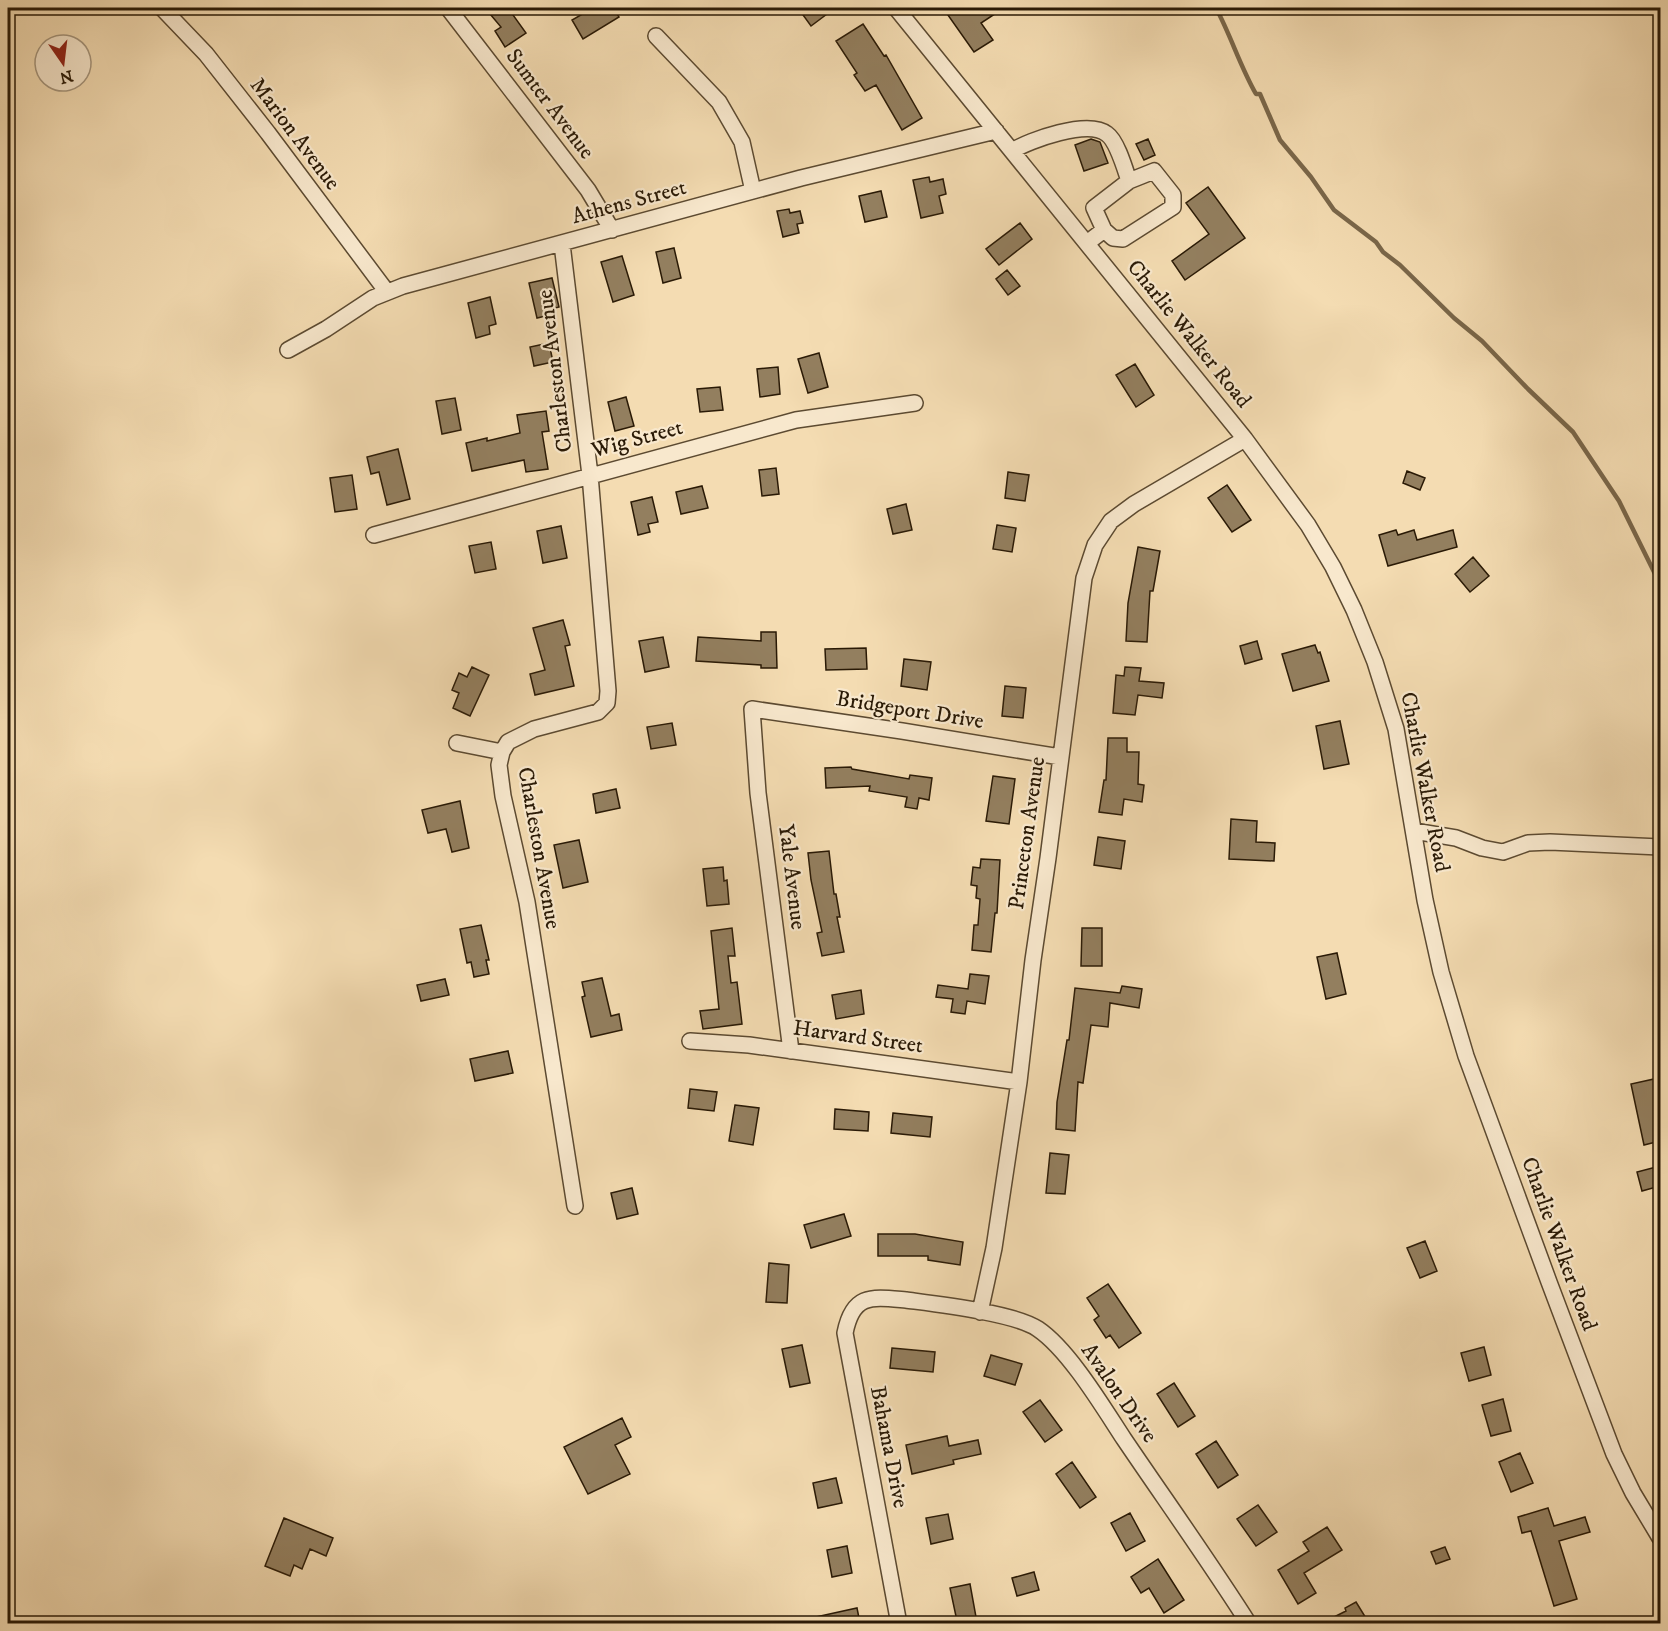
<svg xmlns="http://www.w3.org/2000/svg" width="1668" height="1631" font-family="'IM FELL DW Pica',serif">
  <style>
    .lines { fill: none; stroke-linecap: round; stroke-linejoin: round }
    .stream { stroke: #7a674a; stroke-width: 4.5 }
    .building { fill: #937f5f; stroke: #2a1a06; stroke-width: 1.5 }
    .minor-casing { stroke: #5c4a31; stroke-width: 18 }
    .minor { stroke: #f8e8cd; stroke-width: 15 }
    .labels { text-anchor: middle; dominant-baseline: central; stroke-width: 4.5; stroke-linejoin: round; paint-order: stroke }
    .street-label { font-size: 22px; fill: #2a1a06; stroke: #f8e8cd }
  </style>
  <rect width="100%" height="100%" fill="#f4dcb2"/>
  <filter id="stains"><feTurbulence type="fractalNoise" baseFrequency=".00333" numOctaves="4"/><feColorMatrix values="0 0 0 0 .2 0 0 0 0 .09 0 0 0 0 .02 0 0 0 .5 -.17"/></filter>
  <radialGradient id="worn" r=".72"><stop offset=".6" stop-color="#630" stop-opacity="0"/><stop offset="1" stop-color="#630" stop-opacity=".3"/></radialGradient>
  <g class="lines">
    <path class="stream" d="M 1216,8 C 1231,36 1240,66 1256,94 L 1260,94 L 1280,140 L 1311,177 L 1334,210 L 1376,242 L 1383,252 L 1400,265 L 1454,318 L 1482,341 L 1528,389 L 1573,432 L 1619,501 L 1660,584"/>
  </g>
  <path class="building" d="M 485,8 L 508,8 L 526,33 L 505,47 L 495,31 L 501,27 Z
    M 593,8 L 613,8 L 619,17 L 583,39 L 572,20 Z
    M 798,8 L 835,8 L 811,26 Z
    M 943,8 L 1004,8 L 981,23 L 993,40 L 974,52 Z
    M 863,24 L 884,56 L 886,55 L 922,118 L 902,130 L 876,85 L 865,91 L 854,75 L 857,73 L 836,41 Z
    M 1091,139 L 1100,142 L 1108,163 L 1084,171 L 1075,145 Z
    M 1148,139 L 1155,155 L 1144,160 L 1136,144 Z
    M 929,177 L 930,182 L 943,179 L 946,194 L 939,196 L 943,213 L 921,218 L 913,180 Z
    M 1208,187 L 1245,238 L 1185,280 L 1172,261 L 1209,234 L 1186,203 Z
    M 881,191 L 887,217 L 865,222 L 859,196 Z
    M 789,209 L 790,213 L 800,211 L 803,223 L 797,224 L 799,233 L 783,237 L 777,211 Z
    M 1020,223 L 1032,239 L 999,265 L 986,249 Z
    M 674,248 L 681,278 L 663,283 L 656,252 Z
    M 622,256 L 634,295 L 613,302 L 601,262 Z
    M 1007,270 L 1020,286 L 1008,295 L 996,279 Z
    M 552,278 L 559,307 L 548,310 L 550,315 L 537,318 L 529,283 Z
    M 490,297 L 496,324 L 489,326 L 490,334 L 476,338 L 468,303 Z
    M 549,343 L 553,362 L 534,366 L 530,347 Z
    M 819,353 L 828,387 L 808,393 L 798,359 Z
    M 1135,364 L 1154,395 L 1136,407 L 1116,375 Z
    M 778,367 L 780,394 L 760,397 L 757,369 Z
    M 720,387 L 723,410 L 700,412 L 697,389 Z
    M 626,397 L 634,426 L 615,431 L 608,402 Z
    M 455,398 L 461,430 L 442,434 L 436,401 Z
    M 546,411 L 549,431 L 542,432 L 548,469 L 526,472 L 524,460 L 472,471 L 466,443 L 487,438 L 487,441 L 520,433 L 517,415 Z
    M 398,449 L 410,499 L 387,505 L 379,472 L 371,474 L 367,457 Z
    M 776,468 L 779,494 L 762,496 L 759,470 Z
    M 1407,471 L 1425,478 L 1420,490 L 1403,483 Z
    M 1008,472 L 1029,475 L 1025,501 L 1005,498 Z
    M 352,475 L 357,509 L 335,512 L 330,478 Z
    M 1227,485 L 1251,520 L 1232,532 L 1208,498 Z
    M 702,486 L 708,508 L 681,514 L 676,492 Z
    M 652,497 L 658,522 L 648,524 L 650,532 L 638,535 L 631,502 Z
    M 906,504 L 912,530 L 893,534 L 887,509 Z
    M 997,525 L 1016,528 L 1012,552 L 993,549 Z
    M 561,526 L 567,558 L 543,563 L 537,531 Z
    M 1396,530 L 1398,535 L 1414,530 L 1417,540 L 1453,530 L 1457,547 L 1388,566 L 1379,535 Z
    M 491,542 L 496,569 L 475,573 L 469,546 Z
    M 1138,547 L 1160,551 L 1153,591 L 1150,591 L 1147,642 L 1126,641 L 1128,603 Z
    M 1473,557 L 1489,576 L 1470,592 L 1455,574 Z
    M 563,620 L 570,645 L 565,646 L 574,686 L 535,695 L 530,674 L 545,670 L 533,628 Z
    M 761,632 L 776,632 L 777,668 L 761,668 L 761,665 L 696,661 L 698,637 L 761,641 Z
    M 663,637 L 669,667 L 645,672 L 639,641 Z
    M 1257,641 L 1262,659 L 1245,664 L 1240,646 Z
    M 1315,645 L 1318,653 L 1320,652 L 1329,681 L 1293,691 L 1282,654 Z
    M 866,648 L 867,669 L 826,670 L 825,649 Z
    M 904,659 L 931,662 L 927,690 L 901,686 Z
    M 472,667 L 489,675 L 470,716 L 453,708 L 459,693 L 452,690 L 459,673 L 467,677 Z
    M 1125,667 L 1141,668 L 1139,681 L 1164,683 L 1162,698 L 1138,695 L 1135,715 L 1113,713 L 1116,675 L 1124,676 Z
    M 1005,686 L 1026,688 L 1023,718 L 1002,716 Z
    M 1340,721 L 1349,764 L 1324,769 L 1316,726 Z
    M 672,723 L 676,745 L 651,749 L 647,727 Z
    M 1108,738 L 1127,738 L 1127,752 L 1139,752 L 1138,784 L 1144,785 L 1142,802 L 1124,799 L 1122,815 L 1099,812 L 1104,780 L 1106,780 Z
    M 851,767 L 852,769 L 909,779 L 910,775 L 932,778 L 929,800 L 919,798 L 917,809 L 905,807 L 907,797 L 869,791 L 870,786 L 826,788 L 825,768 Z
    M 993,776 L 1015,779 L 1009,824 L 986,821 Z
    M 616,789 L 620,808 L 596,813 L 593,794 Z
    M 460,801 L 469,848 L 452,852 L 446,829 L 428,833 L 422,810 Z
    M 1231,819 L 1257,821 L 1256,842 L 1275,843 L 1274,861 L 1229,859 Z
    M 1098,837 L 1125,841 L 1121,869 L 1094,865 Z
    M 579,840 L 588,882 L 563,888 L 554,845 Z
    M 829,851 L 834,894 L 836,894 L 840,917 L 837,917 L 844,952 L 822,956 L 817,933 L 822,932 L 811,880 L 808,853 Z
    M 981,859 L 1000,860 L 997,913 L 995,913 L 991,952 L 972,950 L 974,925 L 978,925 L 980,899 L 976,898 L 977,886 L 971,885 L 973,867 L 980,868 Z
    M 723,867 L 724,881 L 727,880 L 729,904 L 707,906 L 703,869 Z
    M 481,925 L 489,960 L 486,960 L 489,974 L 474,977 L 471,962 L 467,963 L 460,929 Z
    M 732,928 L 735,956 L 728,956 L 731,983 L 737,982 L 742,1024 L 703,1029 L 700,1011 L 719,1009 L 711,931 Z
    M 1082,928 L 1102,928 L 1102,966 L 1081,966 Z
    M 1337,953 L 1346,994 L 1326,999 L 1317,957 Z
    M 970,974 L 989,976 L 985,1004 L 967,1001 L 965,1014 L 951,1012 L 953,999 L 936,997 L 938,985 L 968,989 Z
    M 602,978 L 611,1016 L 619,1014 L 622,1030 L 591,1037 L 582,997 L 585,996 L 582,982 Z
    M 445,979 L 449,995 L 421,1001 L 417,985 Z
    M 1122,986 L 1142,989 L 1139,1008 L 1110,1003 L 1108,1027 L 1091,1025 L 1083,1083 L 1078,1082 L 1075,1131 L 1056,1129 L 1057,1102 L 1067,1040 L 1069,1040 L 1075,988 L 1120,993 Z
    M 861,990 L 864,1014 L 836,1019 L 832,995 Z
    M 508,1051 L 513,1073 L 475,1081 L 470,1059 Z
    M 1654,1079 L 1660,1109 L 1660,1141 L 1644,1145 L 1631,1084 Z
    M 690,1089 L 717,1092 L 714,1111 L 688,1108 Z
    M 735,1105 L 759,1108 L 753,1145 L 729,1141 Z
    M 835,1109 L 869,1112 L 868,1131 L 834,1129 Z
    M 893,1113 L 932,1117 L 930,1137 L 891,1133 Z
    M 1050,1153 L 1069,1155 L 1065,1194 L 1046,1193 Z
    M 1660,1166 L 1660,1186 L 1642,1191 L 1637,1172 Z
    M 632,1188 L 638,1214 L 617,1219 L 611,1193 Z
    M 844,1214 L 851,1236 L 811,1248 L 804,1225 Z
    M 878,1234 L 915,1234 L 963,1242 L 960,1265 L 928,1260 L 928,1256 L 878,1256 Z
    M 1425,1241 L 1437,1271 L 1420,1278 L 1407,1248 Z
    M 769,1263 L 789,1265 L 787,1303 L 766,1302 Z
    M 1108,1284 L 1141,1333 L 1119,1348 L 1110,1335 L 1106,1338 L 1094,1320 L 1099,1316 L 1087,1298 Z
    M 802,1345 L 810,1383 L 790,1387 L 782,1349 Z
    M 1484,1347 L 1491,1375 L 1469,1381 L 1461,1353 Z
    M 892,1348 L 935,1352 L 933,1372 L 890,1368 Z
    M 991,1355 L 1022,1364 L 1015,1385 L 984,1376 Z
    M 1174,1383 L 1195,1416 L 1178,1427 L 1157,1394 Z
    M 1503,1399 L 1511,1431 L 1491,1436 L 1482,1405 Z
    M 1040,1400 L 1062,1430 L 1045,1442 L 1023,1412 Z
    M 622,1418 L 631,1437 L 615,1445 L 630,1474 L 588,1494 L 564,1447 Z
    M 947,1436 L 949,1446 L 978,1440 L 981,1454 L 953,1460 L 954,1464 L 912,1474 L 906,1445 Z
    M 1216,1441 L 1238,1475 L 1218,1488 L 1196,1454 Z
    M 1520,1453 L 1533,1483 L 1511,1492 L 1499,1462 Z
    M 1072,1462 L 1096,1497 L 1080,1508 L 1056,1474 Z
    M 836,1478 L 842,1503 L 818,1508 L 813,1483 Z
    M 1258,1505 L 1277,1532 L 1256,1546 L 1237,1519 Z
    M 1548,1508 L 1554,1526 L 1585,1517 L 1590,1532 L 1559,1541 L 1577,1599 L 1554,1606 L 1531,1531 L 1522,1533 L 1518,1517 Z
    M 1130,1513 L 1145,1541 L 1126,1551 L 1111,1523 Z
    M 948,1514 L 953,1539 L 931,1544 L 926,1518 Z
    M 284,1518 L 333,1538 L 326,1556 L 310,1549 L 302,1569 L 294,1565 L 290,1576 L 265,1566 Z
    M 1327,1527 L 1342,1550 L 1304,1573 L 1316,1593 L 1298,1604 L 1278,1570 L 1309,1551 L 1303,1542 Z
    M 847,1546 L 852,1573 L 832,1577 L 827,1550 Z
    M 1445,1547 L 1450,1559 L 1436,1564 L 1431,1552 Z
    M 1158,1559 L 1184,1600 L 1164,1613 L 1149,1588 L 1141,1593 L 1131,1577 Z
    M 1034,1572 L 1039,1590 L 1017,1596 L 1012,1578 Z
    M 970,1584 L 976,1617 L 957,1621 L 950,1588 Z
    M 1356,1602 L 1369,1623 L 1322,1623 L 1346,1611 L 1345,1608 Z
    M 857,1608 L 860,1623 L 812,1623 L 811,1618 Z"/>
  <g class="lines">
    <g class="minor-casing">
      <path id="minor" d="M 162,8 L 206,54 L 268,133 L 387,292
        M 448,8 L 588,190 L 612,230
        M 896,8 L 1245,439 L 1308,525 L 1333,567 L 1354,610 L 1375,662 L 1396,729 L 1425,900 L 1441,972 L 1466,1056 L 1549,1282 L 1614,1454 L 1633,1493 L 1660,1538
        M 656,36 L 719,102 L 742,142 L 753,191
        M 1012,151 C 1030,140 1088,119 1107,134 C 1117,141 1125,169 1129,181
        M 1087,243 L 1104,230 L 1113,238 L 1123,239 L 1173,207 L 1173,195 L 1154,171 L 1129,181 L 1094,208 L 1104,230
        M 562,244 L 590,475 L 608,691 L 607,703 L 598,712 L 534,729 L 508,742 L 502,752 L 499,765 L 503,796 L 527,902 L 575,1206
        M 288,350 L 326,329 L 373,298 L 403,286 L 801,178 L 996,131
        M 374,535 L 796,420 L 915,403
        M 457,743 L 502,752
        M 1414,831 L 1456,838 L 1482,848 L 1503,852 L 1528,843 L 1550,842 L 1660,847
        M 690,1041 L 749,1045 L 1019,1082
        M 791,1051 L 758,793 L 752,709 L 902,731 L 1060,757
        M 980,1312 L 994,1248 L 1019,1082 L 1033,960 L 1048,858 L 1084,578 L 1095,545 L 1111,521 L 1134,504 L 1245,439
        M 899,1624 L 845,1333 C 853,1293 872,1297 906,1300 C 936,1304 1015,1313 1038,1329 C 1069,1350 1103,1407 1124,1439 C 1166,1501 1209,1561 1249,1624"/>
    </g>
    <use href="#minor" class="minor"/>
  </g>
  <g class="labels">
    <g class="street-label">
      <text transform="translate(550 104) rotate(53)">Sumter Avenue</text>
      <text transform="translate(295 134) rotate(53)">Marion Avenue</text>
      <text transform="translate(629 202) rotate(-15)">Athens Street</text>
      <text transform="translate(1189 334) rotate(51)">Charlie Walker Road</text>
      <text transform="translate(555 371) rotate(-97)">Charleston Avenue</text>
      <text transform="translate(637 439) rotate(-15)">Wig Street</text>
      <text transform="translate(910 710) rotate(9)">Bridgeport Drive</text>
      <text transform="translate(1425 782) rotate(79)">Charlie Walker Road</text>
      <text transform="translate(1027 833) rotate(-82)">Princeton Avenue</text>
      <text transform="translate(539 848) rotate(80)">Charleston Avenue</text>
      <text transform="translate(792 877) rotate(83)">Yale Avenue</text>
      <text transform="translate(858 1037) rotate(8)">Harvard Street</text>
      <text transform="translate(1559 1244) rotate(70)">Charlie Walker Road</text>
      <text transform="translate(1119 1393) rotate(55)">Avalon Drive</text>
      <text transform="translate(889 1447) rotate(79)">Bahama Drive</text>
    </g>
  </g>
  <rect width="1668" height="1631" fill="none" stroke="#f4dcb2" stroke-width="30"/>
  <rect x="9" y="9" width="1650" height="1613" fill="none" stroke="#2a1a06" stroke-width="3"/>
  <rect x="15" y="15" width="1638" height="1601" fill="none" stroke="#2a1a06" stroke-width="1.5"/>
  <g transform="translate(63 63) rotate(166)"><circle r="28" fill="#f8e8cd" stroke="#a6967d" stroke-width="1.5"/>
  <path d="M0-4.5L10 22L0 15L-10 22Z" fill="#8f2418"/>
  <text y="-9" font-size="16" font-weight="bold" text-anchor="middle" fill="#2a1a06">N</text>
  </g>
  <rect width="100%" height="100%" filter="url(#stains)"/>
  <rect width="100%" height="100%" fill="url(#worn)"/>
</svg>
